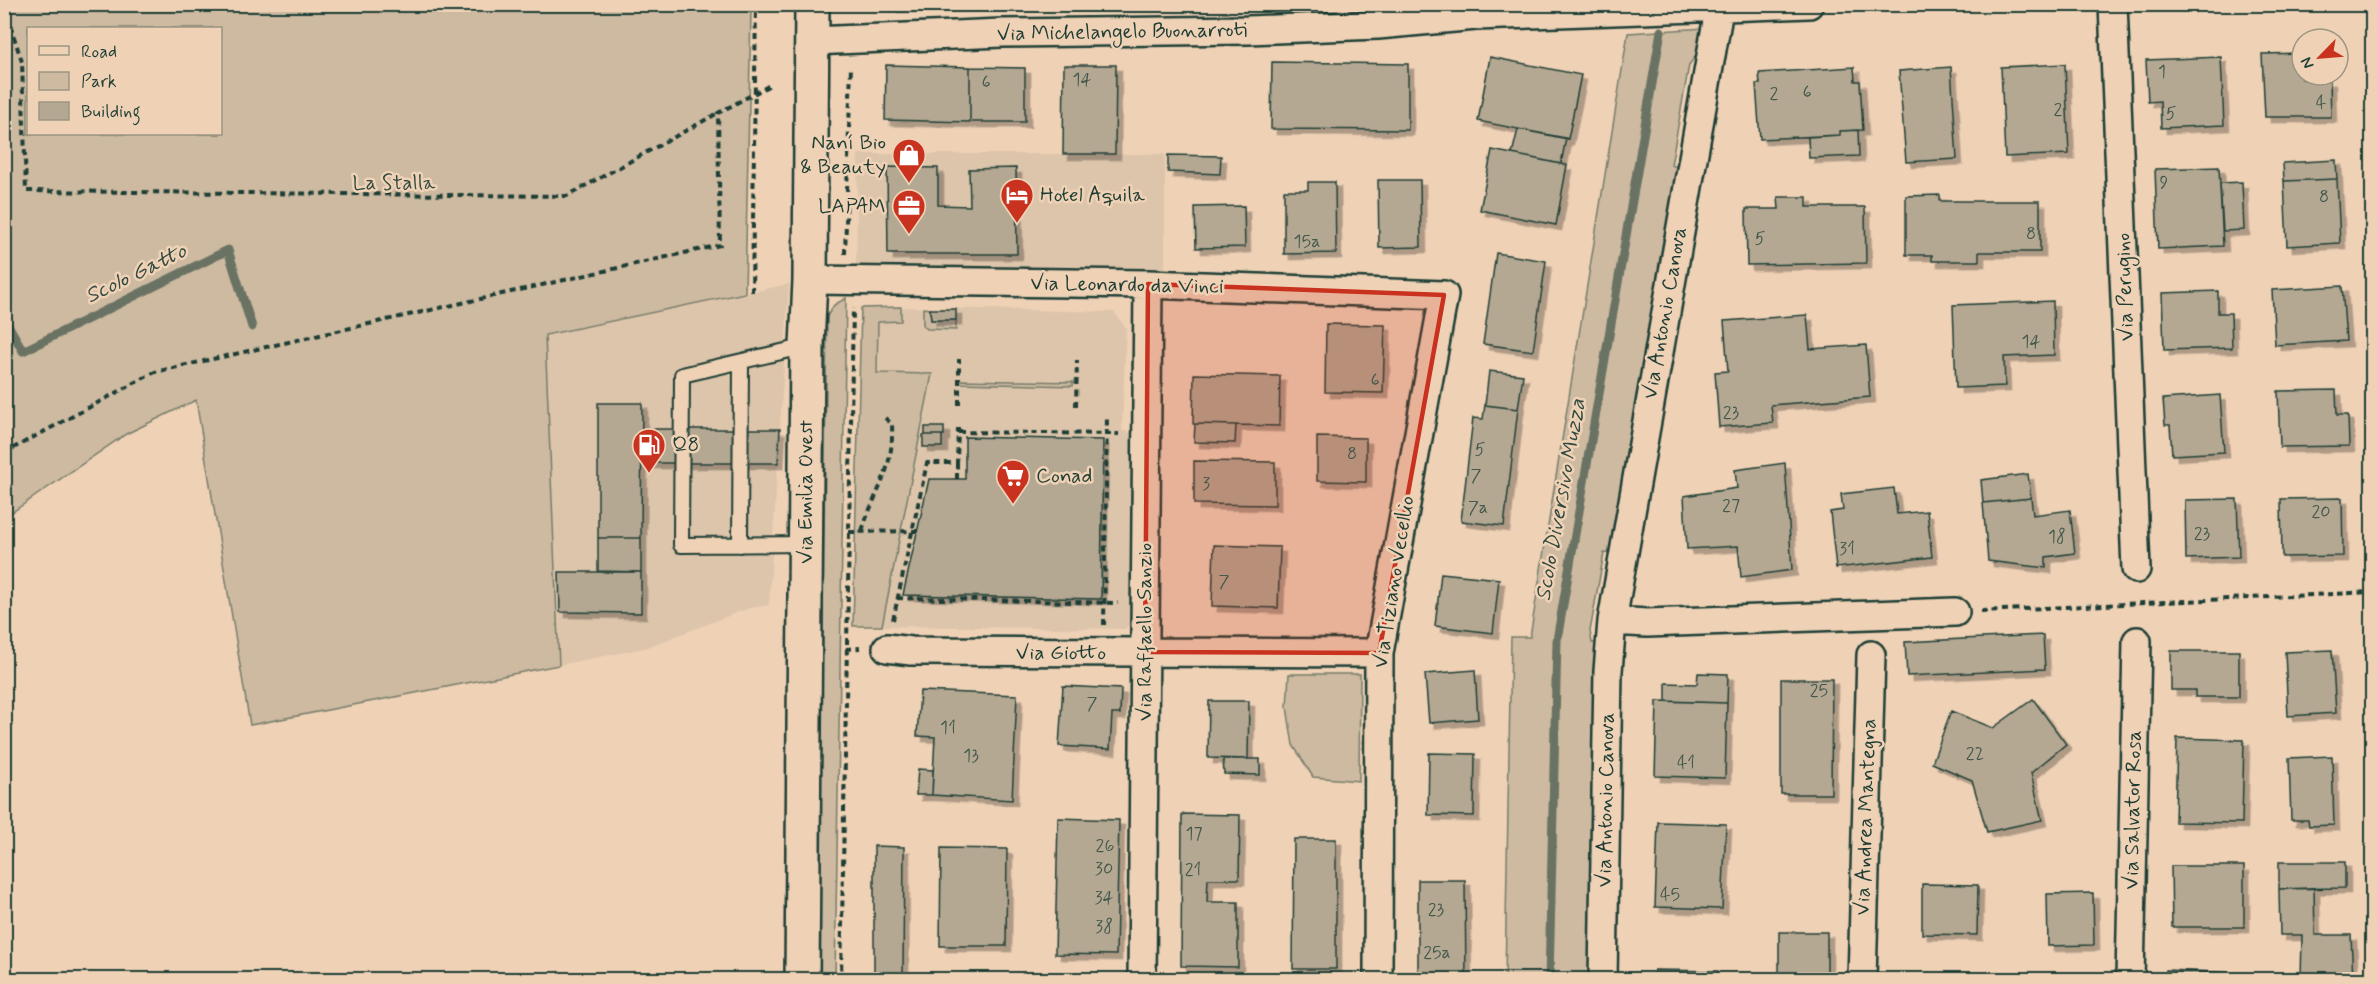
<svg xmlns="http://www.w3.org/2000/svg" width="2377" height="984" font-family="Mynerve,sans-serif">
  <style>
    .built { fill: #ddc5ab }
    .green { fill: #cdbaa1; stroke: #767c6a; stroke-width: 1.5; fill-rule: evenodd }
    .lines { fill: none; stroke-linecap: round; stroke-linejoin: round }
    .stream { stroke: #6b7363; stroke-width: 9 }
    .building { fill: #b4a892; stroke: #1f3d34; stroke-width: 1.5; filter: url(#shadow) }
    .lane-casing { stroke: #1f3d34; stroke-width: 18 }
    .street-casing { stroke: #1f3d34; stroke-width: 32 }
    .secondary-casing { stroke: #1f3d34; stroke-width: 38 }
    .path { stroke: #1f3d34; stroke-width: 4; stroke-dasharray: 6 4.5; stroke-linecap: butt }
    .lane { stroke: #efd2b6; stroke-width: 14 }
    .street { stroke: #efd2b6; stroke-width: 27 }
    .secondary { stroke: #efd2b6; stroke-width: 33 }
    .marked { fill: #c8321e; fill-opacity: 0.2; stroke: #c8321e; stroke-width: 4.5; stroke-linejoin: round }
    .labels { text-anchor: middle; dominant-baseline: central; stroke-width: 5; stroke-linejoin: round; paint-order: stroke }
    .number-label { font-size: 18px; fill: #44584c }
    .street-label { font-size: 21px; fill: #1f3d34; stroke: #efd2b6 }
    .poi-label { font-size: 21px; fill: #1f3d34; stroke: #efd2b6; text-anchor: start }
    .park-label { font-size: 21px; fill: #304a3f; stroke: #efd2b6 }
    .water-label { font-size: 22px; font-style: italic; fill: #324a40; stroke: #efd2b6 }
  </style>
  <defs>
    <filter id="shadow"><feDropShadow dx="5.5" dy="5.5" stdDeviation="0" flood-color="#0004"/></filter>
  </defs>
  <rect width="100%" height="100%" fill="#efd2b6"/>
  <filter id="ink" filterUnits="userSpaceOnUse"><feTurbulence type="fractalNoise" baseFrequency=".0167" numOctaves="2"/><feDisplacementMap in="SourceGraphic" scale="12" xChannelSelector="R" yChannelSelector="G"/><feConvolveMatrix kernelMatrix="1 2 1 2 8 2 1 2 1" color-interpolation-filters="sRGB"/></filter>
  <g filter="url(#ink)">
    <path class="built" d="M 858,154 L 1165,154 L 1165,268 L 856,265 Z
      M 789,284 L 769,605 L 749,608 L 645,648 L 559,665 L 545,335 Z
      M 901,307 L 1114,312 L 1126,328 L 1122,431 L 1128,431 L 1133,439 L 1130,624 L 1125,629 L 882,626 L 932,374 L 877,373 L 878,321 L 901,321 Z"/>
    <path class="green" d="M 733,5 L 751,11 L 745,293 L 545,335 L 559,665 L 250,725 L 196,400 L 126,434 L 5,517 L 5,5 ZM 28,28 L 220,28 L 220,134 L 28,134 Z
      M 1705,28 L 1702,47 L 1689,65 L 1671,165 L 1681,168 L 1613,554 L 1604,553 L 1590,631 L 1592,643 L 1602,643 L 1595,979 L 1505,980 L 1511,637 L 1530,637 L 1628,33 Z
      M 846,298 L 835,979 L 818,980 L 827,316 L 834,305 Z
      M 901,307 L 901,321 L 878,322 L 877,373 L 932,374 L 882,626 L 853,626 L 861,308 Z
      M 923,308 L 930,309 L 931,320 L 956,320 L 956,330 L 927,329 L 923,325 Z
      M 961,380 L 1073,382 L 1073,386 L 960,383 Z
      M 1289,674 L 1360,674 L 1359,781 L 1313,777 L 1293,745 L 1287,707 Z"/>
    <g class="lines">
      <path class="stream" d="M 4,318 L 23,351 L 228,250 L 252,327
        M 1549,980 L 1557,640 L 1661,31"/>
    </g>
    <path class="building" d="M 891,4 L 971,4 L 971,6 L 892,7 Z
      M 2300,53 L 2302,79 L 2330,80 L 2331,117 L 2265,117 L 2262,54 Z
      M 1490,57 L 1581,75 L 1568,139 L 1478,121 Z
      M 2221,57 L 2224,125 L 2161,128 L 2160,101 L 2148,102 L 2146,60 Z
      M 1272,62 L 1408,64 L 1408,130 L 1271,129 Z
      M 2065,64 L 2069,154 L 2005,157 L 2001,67 Z
      M 886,65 L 970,67 L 970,122 L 885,120 Z
      M 1064,65 L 1116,65 L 1115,154 L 1063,154 Z
      M 970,67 L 1025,68 L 1025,122 L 970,122 Z
      M 1854,67 L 1855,81 L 1860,81 L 1863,130 L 1840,131 L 1840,135 L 1760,139 L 1756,84 L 1760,84 L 1759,73 Z
      M 1951,67 L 1957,159 L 1906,162 L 1899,71 Z
      M 1518,129 L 1566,138 L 1561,164 L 1512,154 Z
      M 1858,130 L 1859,156 L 1809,158 L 1808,137 L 1840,135 L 1840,131 Z
      M 1492,150 L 1567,165 L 1556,225 L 1480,210 Z
      M 1168,155 L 1221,156 L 1220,174 L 1168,172 Z
      M 2336,160 L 2337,179 L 2284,181 L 2283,163 Z
      M 887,167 L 938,168 L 938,205 L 970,206 L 969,169 L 1016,168 L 1017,254 L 888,254 Z
      M 2219,167 L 2223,246 L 2158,249 L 2155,169 Z
      M 2337,179 L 2340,243 L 2287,246 L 2284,181 Z
      M 1378,180 L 1420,180 L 1421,247 L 1379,248 Z
      M 1308,182 L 1335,182 L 1336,253 L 1284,254 L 1284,190 L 1308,190 Z
      M 2242,182 L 2244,230 L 2223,231 L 2220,183 Z
      M 1940,195 L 1940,201 L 2040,201 L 2040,252 L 1979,252 L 1979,261 L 1932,261 L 1932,255 L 1906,255 L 1906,196 Z
      M 1778,197 L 1807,197 L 1807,207 L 1865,207 L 1866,263 L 1747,265 L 1746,209 L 1779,209 Z
      M 1244,206 L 1245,247 L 1196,248 L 1195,207 Z
      M 1496,253 L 1546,261 L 1533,351 L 1483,344 Z
      M 2342,286 L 2346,341 L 2275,345 L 2272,290 Z
      M 2218,291 L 2218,313 L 2231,313 L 2232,348 L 2164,350 L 2162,293 Z
      M 2053,301 L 2054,355 L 2004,357 L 2005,386 L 1956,388 L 1953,305 Z
      M 930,309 L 956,309 L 956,320 L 931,320 Z
      M 1807,315 L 1810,349 L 1866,345 L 1870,397 L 1771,405 L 1773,423 L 1719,427 L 1715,372 L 1728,371 L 1724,321 Z
      M 1326,324 L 1385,325 L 1383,393 L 1325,392 Z
      M 1489,371 L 1523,375 L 1518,409 L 1485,405 Z
      M 1194,374 L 1280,376 L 1279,426 L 1193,424 Z
      M 2336,390 L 2337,415 L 2348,415 L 2349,446 L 2280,447 L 2278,391 Z
      M 2220,395 L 2224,452 L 2172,455 L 2170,425 L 2165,425 L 2163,399 Z
      M 598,403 L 642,403 L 641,538 L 598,538 Z
      M 1485,405 L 1518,409 L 1504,526 L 1461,521 L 1473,418 L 1483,419 Z
      M 1195,424 L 1236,425 L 1235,443 L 1194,442 Z
      M 925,427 L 944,427 L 944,435 L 925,435 Z
      M 642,429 L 780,429 L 778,463 L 642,463 Z
      M 923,435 L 942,435 L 942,447 L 923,447 Z
      M 965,437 L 1103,440 L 1101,599 L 903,595 L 929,479 L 965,479 Z
      M 1317,437 L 1366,438 L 1366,482 L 1317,481 Z
      M 1194,461 L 1275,462 L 1275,505 L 1194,504 Z
      M 1785,463 L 1792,570 L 1741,577 L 1738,546 L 1687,549 L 1684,496 L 1737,488 L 1735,470 Z
      M 2028,474 L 2031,498 L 1983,503 L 1981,480 Z
      M 1894,488 L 1897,514 L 1927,511 L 1932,557 L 1836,568 L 1830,512 L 1843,510 L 1841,494 Z
      M 2031,498 L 2033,515 L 2070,510 L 2075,553 L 2046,557 L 2046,568 L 1988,561 L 1983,503 Z
      M 2342,498 L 2343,556 L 2282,557 L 2281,499 Z
      M 2237,499 L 2239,557 L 2186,559 L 2185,500 Z
      M 598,538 L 641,538 L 641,572 L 598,571 Z
      M 1214,545 L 1280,547 L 1278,608 L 1212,606 Z
      M 559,572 L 641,572 L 641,613 L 560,612 Z
      M 1441,573 L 1499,579 L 1493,633 L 1435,626 Z
      M 2043,635 L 2045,669 L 1907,676 L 1905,642 Z
      M 2332,650 L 2336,713 L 2288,716 L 2285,652 Z
      M 2171,651 L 2239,651 L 2239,697 L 2195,697 L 2195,690 L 2171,690 Z
      M 1475,670 L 1478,719 L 1429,723 L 1425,674 Z
      M 1698,673 L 1728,674 L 1727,703 L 1666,701 L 1666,683 L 1697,684 Z
      M 1781,679 L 1832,679 L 1831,794 L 1781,794 Z
      M 1063,686 L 1121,689 L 1120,714 L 1112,714 L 1110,749 L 1059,746 Z
      M 920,691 L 1017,695 L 1012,800 L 932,795 L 935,737 L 917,736 Z
      M 2033,699 L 2066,744 L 2031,773 L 2042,820 L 1987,832 L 1972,780 L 1932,763 L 1951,711 L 1993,728 Z
      M 1209,701 L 1249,701 L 1248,759 L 1208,758 Z
      M 1657,701 L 1727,703 L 1725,778 L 1655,776 Z
      M 2177,738 L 2244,740 L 2242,823 L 2175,822 Z
      M 1429,753 L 1475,754 L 1474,816 L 1428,815 Z
      M 2332,756 L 2334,825 L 2309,826 L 2308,820 L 2291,820 L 2289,758 Z
      M 1223,759 L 1260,759 L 1260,775 L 1224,774 Z
      M 918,769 L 933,770 L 932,795 L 916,795 Z
      M 1182,814 L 1240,815 L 1239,879 L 1208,879 L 1207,902 L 1238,902 L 1238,967 L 1181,966 Z
      M 1058,818 L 1119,820 L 1116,955 L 1055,954 Z
      M 1658,822 L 1726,824 L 1722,909 L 1655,907 Z
      M 1294,839 L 1336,839 L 1336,969 L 1293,969 Z
      M 874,846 L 904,847 L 903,975 L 874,975 Z
      M 941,848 L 1007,849 L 1006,946 L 940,946 Z
      M 2279,862 L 2345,862 L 2345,888 L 2279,889 Z
      M 2171,866 L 2244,866 L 2244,927 L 2172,927 Z
      M 1418,880 L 1465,880 L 1466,980 L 1418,980 Z
      M 1922,884 L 1978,885 L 1977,935 L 1922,934 Z
      M 2314,888 L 2315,935 L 2351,935 L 2353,980 L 2301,980 L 2302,935 L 2280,935 L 2279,889 Z
      M 2093,893 L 2094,945 L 2048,946 L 2047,894 Z
      M 1779,932 L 1827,932 L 1827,980 L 1779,980 Z
      M 1654,970 L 1718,971 L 1718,980 L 1654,980 Z
      M 2166,970 L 2238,973 L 2238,980 L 2166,980 Z"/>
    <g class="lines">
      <g class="lane-casing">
        <path id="lane" d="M 806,544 L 681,545 L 682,375 L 807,346
          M 740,545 L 741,362"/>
      </g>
      <g class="street-casing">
        <path id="street" d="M 2113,4 L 2136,569
          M 812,41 L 1002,33 L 1248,30 L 1378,25 L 1476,16 L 1809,4
          M 810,280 L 1148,284 L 1444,295 L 1379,653 L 1378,980
          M 1612,621 L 1647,623 L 1955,612
          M 887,648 L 911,651 L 1379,653
          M 1142,980 L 1148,284
          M 1603,980 L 1608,671 L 1612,621 L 1720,4
          M 1862,980 L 1871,655
          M 2130,980 L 2137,641"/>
      </g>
      <g class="secondary-casing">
        <path id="secondary" d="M 802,980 L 807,346 L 810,280 L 812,4"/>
      </g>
      <path class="path" d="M 4,6 L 22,62 L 26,191 L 567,196 L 718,113
        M 845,254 L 851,66
        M 752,292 L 756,4
        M 959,405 L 959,359
        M 1076,406 L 1077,360
        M 958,432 L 1119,434
        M 4,450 L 6,452 L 155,372 L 720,245 L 718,113 L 772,84
        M 957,479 L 957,463
        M 862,531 C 875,489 894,473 892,424 L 885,418
        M 849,532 L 917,531
        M 897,598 L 1118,603
        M 1981,611 L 2372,592
        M 893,620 L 927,463 L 957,463 L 958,428
        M 1104,625 L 1107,416
        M 846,649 L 860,648
        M 841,980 L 853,308"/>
      <use href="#lane" class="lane"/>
      <use href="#street" class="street"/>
      <use href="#secondary" class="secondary"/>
    </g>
  </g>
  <path class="marked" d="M 1148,284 L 1444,295 L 1379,653 L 1145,652 Z"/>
  <defs>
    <g id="shop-pin" transform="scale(1.725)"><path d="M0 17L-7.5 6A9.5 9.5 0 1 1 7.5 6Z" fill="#c8321e" stroke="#efd2b6"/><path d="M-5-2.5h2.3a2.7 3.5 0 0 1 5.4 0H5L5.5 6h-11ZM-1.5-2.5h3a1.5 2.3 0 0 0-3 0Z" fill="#fff"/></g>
    <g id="hotel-pin" transform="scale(1.725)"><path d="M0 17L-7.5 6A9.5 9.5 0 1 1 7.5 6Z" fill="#c8321e" stroke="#efd2b6"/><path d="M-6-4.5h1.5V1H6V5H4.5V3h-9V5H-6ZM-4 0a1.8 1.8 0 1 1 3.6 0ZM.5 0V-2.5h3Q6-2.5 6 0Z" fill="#fff"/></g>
    <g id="office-pin" transform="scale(1.725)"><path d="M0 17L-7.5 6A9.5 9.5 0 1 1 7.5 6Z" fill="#c8321e" stroke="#efd2b6"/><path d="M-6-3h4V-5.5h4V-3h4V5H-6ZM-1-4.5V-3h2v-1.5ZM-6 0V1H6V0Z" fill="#fff"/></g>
    <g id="fuel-pin" transform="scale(1.725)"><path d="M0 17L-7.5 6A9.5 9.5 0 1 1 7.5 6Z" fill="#c8321e" stroke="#efd2b6"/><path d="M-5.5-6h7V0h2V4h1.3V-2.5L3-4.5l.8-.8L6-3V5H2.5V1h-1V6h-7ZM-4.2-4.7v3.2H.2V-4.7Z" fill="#fff"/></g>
    <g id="supermarket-pin" transform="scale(1.725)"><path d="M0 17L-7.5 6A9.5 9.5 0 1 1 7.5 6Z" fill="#c8321e" stroke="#efd2b6"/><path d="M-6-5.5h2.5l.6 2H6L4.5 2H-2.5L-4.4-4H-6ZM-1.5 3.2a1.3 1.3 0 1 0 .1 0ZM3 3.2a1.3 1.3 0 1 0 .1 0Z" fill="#fff"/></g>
  </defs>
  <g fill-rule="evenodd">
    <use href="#shop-pin" x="909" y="155"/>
    <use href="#hotel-pin" x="1017" y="195"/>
    <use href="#office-pin" x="909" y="206"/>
    <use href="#fuel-pin" x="649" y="445"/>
    <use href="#supermarket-pin" x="1013" y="476"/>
  </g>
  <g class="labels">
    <g class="number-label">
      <text x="2162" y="72">1</text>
      <text x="1082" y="80">14</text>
      <text x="986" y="82">6</text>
      <text x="1807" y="92">6</text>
      <text x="1774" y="94">2</text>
      <text x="2321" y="103">4</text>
      <text x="2058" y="110">2</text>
      <text x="2171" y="114">5</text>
      <text x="2164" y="183">9</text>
      <text x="2324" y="197">8</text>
      <text x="2031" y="234">8</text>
      <text x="1760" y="239">5</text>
      <text x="1307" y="242">15a</text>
      <text x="2031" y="342">14</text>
      <text x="1375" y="380">6</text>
      <text x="1731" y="413">23</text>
      <text x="1480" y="450">5</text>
      <text x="1352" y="454">8</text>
      <text x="1476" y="476">7</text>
      <text x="1206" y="484">3</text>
      <text x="1731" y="506">27</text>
      <text x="1478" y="508">7a</text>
      <text x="2321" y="512">20</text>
      <text x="2202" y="534">23</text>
      <text x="2057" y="537">18</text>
      <text x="1847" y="549">31</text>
      <text x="1224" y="582">7</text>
      <text x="1819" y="691">25</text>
      <text x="1092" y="704">7</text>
      <text x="948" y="728">11</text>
      <text x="1975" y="754">22</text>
      <text x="971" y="756">13</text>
      <text x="1686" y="763">41</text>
      <text x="1194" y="834">17</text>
      <text x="1105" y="846">26</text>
      <text x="1104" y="869">30</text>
      <text x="1193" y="870">21</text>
      <text x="1670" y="895">45</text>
      <text x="1104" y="898">34</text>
      <text x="1436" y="910">23</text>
      <text x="1104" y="927">38</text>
      <text x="1437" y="953">25a</text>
    </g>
    <g class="street-label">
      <text transform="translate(1122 32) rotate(-1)">Via Michelangelo Buonarroti</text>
      <text transform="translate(1127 285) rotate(1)">Via Leonardo da Vinci</text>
      <text transform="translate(2125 287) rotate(-92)">Via Perugino</text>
      <text transform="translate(1665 313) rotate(-80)">Via Antonio Canova</text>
      <text transform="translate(806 492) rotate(-90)">Via Emilia Ovest</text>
      <text transform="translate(1394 582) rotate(-81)">Via Tiziano Vecellio</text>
      <text transform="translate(1145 632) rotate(-90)">Via Raffaello Sanzio</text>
      <text x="1061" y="653">Via Giotto</text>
      <text transform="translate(1606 800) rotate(-89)">Via Antonio Canova</text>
      <text transform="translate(2133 810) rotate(-89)">Via Salvator Rosa</text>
      <text transform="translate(1866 817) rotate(-88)">Via Andrea Mantegna</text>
    </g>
    <g class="poi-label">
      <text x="886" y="143" text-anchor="end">Naní Bio<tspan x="886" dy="24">&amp; Beauty</tspan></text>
      <text x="1040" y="195">Hotel Aquila</text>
      <text x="886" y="206" text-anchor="end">LAPAM</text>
      <text x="672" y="445">Q8</text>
      <text x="1036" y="476">Conad</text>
    </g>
    <g class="park-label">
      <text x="394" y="183">La Stalla</text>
    </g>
    <g class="water-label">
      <text transform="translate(136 274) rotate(-26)">Scolo Gatto</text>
      <text transform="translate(1561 500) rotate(-80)">Scolo Diversivo Muzza</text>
    </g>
  </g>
  <rect width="2377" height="984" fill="none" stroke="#efd2b6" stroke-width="24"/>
  <rect x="12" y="12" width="2353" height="960" fill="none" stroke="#1f3d34" stroke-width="2" filter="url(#ink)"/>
  <rect x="27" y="27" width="195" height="108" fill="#efd2b6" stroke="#9c9682" stroke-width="1.5"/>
  <rect x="39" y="46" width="30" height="9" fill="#efd2b6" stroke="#9c9682" stroke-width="1.5"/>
  <text x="81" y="57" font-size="18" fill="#1f3d34">Road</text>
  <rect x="39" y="72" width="30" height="18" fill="#cdbaa1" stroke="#9c9682" stroke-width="1.5"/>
  <text x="81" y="87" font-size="18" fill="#1f3d34">Park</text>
  <rect x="39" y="102" width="30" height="18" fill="#b4a892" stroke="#9c9682" stroke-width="1.5"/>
  <text x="81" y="117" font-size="18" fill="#1f3d34">Building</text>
  <g transform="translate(2320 57) rotate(245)"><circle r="28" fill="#efd2b6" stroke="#9c9682" stroke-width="1.5"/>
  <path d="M0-4.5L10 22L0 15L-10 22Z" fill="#c8321e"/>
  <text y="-9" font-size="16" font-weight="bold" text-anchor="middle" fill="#1f3d34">N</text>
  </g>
</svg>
